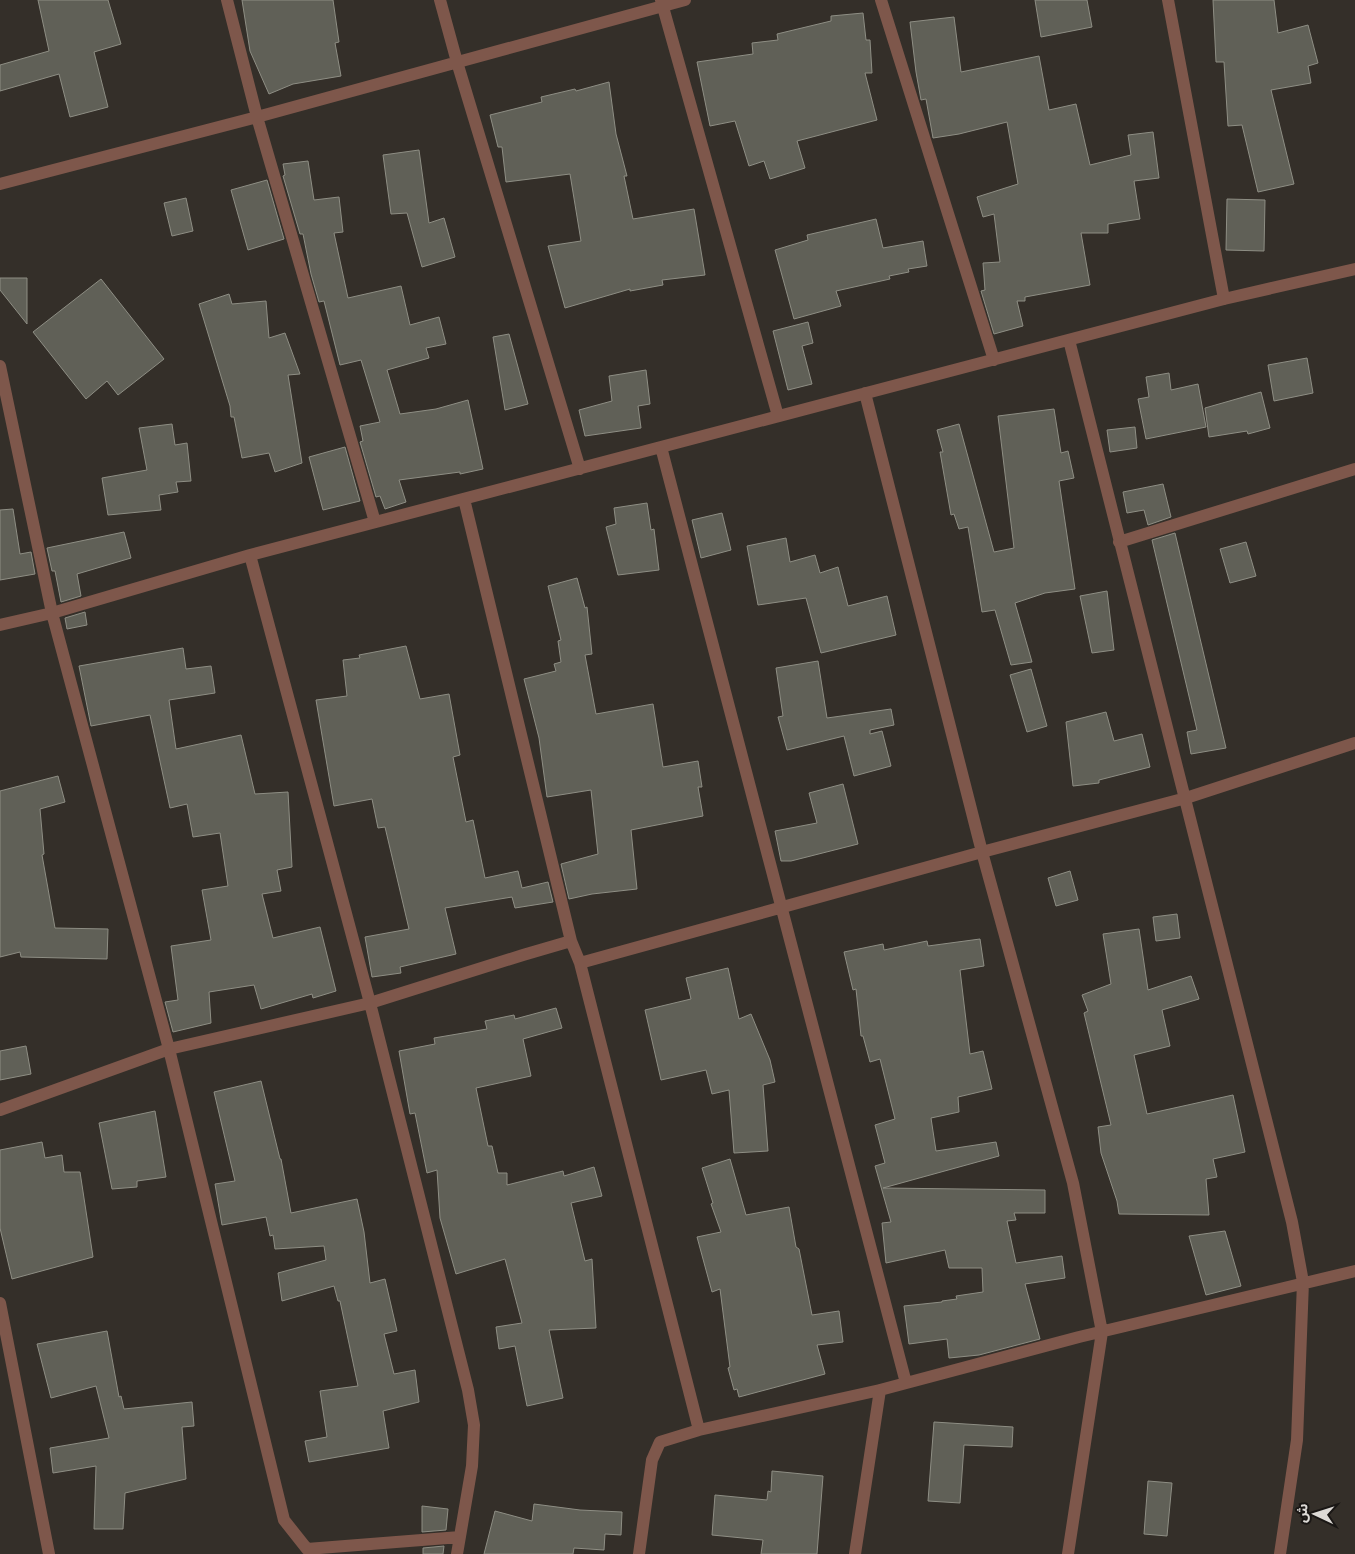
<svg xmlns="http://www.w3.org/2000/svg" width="1355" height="1554" font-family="'Source Serif 4','Noto Sans Arabic',serif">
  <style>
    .building { fill: #606057; stroke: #8e8e84 }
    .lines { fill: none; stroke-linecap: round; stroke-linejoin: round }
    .minor { stroke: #7e574b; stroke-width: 12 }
  </style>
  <rect width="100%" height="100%" fill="#342f29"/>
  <path class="building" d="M 38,0 L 108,0 L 121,44 L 94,52 L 108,107 L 70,117 L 59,74 L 0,91 L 0,65 L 49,51 Z
    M 242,0 L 333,0 L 339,42 L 335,43 L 341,76 L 293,84 L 269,94 L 250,51 Z
    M 1035,0 L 1087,0 L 1092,27 L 1041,37 Z
    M 1213,0 L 1274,0 L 1278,33 L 1308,25 L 1318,63 L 1308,66 L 1311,83 L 1271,90 L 1294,184 L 1258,192 L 1242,125 L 1228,126 L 1224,62 L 1216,62 Z
    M 863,13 L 866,40 L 870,40 L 872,73 L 865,73 L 877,120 L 797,141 L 805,168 L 770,179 L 764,161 L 749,166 L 735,121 L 710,126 L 697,62 L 753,54 L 752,43 L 778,40 L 777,34 L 831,21 L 831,16 Z
    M 954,17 L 961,72 L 1039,56 L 1049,110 L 1076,104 L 1090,165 L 1131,155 L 1128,135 L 1153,132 L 1159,178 L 1134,181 L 1140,219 L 1108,224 L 1108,233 L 1081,233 L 1090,285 L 1025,297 L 1025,301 L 1017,301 L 1023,326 L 994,334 L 981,291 L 985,290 L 983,263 L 1000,262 L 994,214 L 983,217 L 977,197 L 1018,184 L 1007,122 L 959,134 L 933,138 L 926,99 L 921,100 L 916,72 L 910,22 Z
    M 609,82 L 616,134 L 627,176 L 624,176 L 633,219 L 694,209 L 705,275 L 662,280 L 663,285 L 630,291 L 630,289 L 565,308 L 548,246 L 581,241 L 570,174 L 506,182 L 502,147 L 498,147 L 490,115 L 542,102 L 541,97 L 575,89 L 576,91 Z
    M 419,150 L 429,223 L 444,218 L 455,257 L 422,267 L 407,213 L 391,214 L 383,155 Z
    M 308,161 L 314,200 L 339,197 L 343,232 L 334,233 L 348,298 L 401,286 L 410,325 L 439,317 L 446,344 L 426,348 L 429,358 L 387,370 L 400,414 L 436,409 L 468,400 L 483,469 L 460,474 L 460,472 L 399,480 L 406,502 L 385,509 L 380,496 L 376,497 L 360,442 L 363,441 L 360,426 L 380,422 L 361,360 L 340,365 L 324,301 L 319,302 L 311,274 L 303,234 L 300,234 L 283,176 L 285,175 L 283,164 Z
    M 267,180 L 284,239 L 248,250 L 231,190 Z
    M 186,198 L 193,231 L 172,236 L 164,203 Z
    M 1227,199 L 1265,200 L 1264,251 L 1226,250 Z
    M 876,219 L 883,248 L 923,241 L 927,266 L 908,269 L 909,272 L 889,276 L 890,279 L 836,291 L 841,306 L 794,319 L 775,250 L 808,240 L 807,235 Z
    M 0,278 L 27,278 L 27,324 L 0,290 Z
    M 101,279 L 164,359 L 118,395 L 107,381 L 86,399 L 33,332 Z
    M 229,294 L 232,304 L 266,301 L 269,338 L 285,333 L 300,374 L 288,375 L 302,463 L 275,472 L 269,453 L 242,458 L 234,417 L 231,417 L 230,406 L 199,304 Z
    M 808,322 L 813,343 L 802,346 L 812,384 L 788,390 L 773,331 Z
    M 509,334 L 528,404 L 505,410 L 493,337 Z
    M 1307,358 L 1313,393 L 1274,401 L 1268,365 Z
    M 646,370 L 650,404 L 638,406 L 641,428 L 585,436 L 579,410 L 612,401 L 609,376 Z
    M 1169,373 L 1171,390 L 1198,384 L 1206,427 L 1146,439 L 1138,399 L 1149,397 L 1146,377 Z
    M 1261,392 L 1270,428 L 1248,434 L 1247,431 L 1209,437 L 1205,408 Z
    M 1054,409 L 1061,453 L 1068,451 L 1074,478 L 1059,481 L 1075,589 L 1045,593 L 1015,603 L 1032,662 L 1011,665 L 995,610 L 982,612 L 968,527 L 959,529 L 954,514 L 951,515 L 940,452 L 943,452 L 937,430 L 959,424 L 994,552 L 1014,548 L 998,416 Z
    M 172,424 L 175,445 L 187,443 L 191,481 L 176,482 L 178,492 L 159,495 L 161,510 L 108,515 L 102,478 L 147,470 L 139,428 Z
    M 1135,427 L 1137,448 L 1110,452 L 1107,430 Z
    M 345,447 L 360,501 L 323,510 L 309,457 Z
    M 1163,484 L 1171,517 L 1148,525 L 1144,510 L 1127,513 L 1123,492 Z
    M 647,503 L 651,530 L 654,529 L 659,570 L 618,575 L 606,527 L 616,524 L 614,508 Z
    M 13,509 L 20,554 L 31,552 L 35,574 L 0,580 L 0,510 Z
    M 722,513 L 731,550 L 701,558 L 692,520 Z
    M 124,532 L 131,558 L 77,574 L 81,596 L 61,602 L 55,571 L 52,571 L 47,548 Z
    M 1175,533 L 1226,748 L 1191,754 L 1187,732 L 1197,730 L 1152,540 Z
    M 786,538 L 790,562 L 815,555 L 820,573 L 838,567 L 848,606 L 887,596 L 896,635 L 821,653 L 806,598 L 758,605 L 747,546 Z
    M 1246,542 L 1256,576 L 1230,583 L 1220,549 Z
    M 577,578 L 585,608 L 587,607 L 592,654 L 585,655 L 596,714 L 653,704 L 663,767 L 698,761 L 702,787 L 698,787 L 703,816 L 631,830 L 637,889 L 592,894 L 569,899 L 561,864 L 598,854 L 591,790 L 547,797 L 539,738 L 524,679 L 556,671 L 554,664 L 561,662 L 558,641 L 561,640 L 548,586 Z
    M 1107,591 L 1114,650 L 1092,653 L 1080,596 Z
    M 85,612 L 87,625 L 67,629 L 65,618 Z
    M 406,646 L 420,699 L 449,694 L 460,755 L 453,757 L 466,822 L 473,820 L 485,878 L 518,871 L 522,888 L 548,882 L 553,902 L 515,908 L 512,897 L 445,908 L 456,954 L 400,967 L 401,973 L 372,977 L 365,937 L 409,929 L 385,827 L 378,828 L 372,799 L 334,806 L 316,700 L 347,696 L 343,660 L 360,658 L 359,655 Z
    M 183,648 L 186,669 L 211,666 L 215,693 L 169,700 L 176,749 L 241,735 L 255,794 L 288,792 L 292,867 L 277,870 L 281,891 L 262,894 L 273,938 L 320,927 L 336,991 L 313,998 L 312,994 L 261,1009 L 254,985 L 209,992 L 211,1023 L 173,1032 L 165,1002 L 178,1000 L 171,946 L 211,940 L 202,890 L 228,886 L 220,833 L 193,837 L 187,804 L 170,808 L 150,715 L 91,726 L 79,666 Z
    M 818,661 L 827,718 L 891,709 L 894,725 L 870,730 L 870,734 L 882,731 L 891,766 L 854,776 L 844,736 L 787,750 L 778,717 L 783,716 L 776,668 Z
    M 1031,669 L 1047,726 L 1027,732 L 1010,675 Z
    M 1106,712 L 1114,741 L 1142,734 L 1150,767 L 1099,780 L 1099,783 L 1073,786 L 1066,722 Z
    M 58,776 L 65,802 L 40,809 L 44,854 L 42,855 L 55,928 L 108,929 L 107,959 L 21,957 L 20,952 L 0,957 L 0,791 Z
    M 843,784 L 858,844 L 791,861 L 781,861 L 775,831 L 817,823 L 809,793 Z
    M 1070,871 L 1078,900 L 1056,906 L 1048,878 Z
    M 1177,914 L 1180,938 L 1156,941 L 1153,917 Z
    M 1139,929 L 1148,990 L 1191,976 L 1199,999 L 1162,1010 L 1170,1046 L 1134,1055 L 1147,1114 L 1233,1095 L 1245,1152 L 1213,1159 L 1217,1177 L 1206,1179 L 1209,1215 L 1119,1214 L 1117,1201 L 1101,1153 L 1098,1127 L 1111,1125 L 1084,1013 L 1088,1011 L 1082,995 L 1111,984 L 1103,934 Z
    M 980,939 L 984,966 L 960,970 L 970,1054 L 983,1051 L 992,1089 L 958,1097 L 959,1112 L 931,1118 L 936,1151 L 996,1142 L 999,1156 L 883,1188 L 1045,1190 L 1045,1213 L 1014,1213 L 1016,1220 L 1007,1221 L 1016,1263 L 1062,1256 L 1065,1278 L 1025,1284 L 1040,1339 L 979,1355 L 949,1358 L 947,1339 L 909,1344 L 904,1306 L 942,1302 L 942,1301 L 957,1299 L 956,1296 L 983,1292 L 982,1268 L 949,1268 L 945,1250 L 886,1263 L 882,1223 L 891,1222 L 875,1166 L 885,1163 L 875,1125 L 895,1119 L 880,1059 L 870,1062 L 863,1036 L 861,1036 L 856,989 L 853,990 L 844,952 L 883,944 L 884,950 L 927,941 L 928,946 Z
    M 728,968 L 739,1019 L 751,1014 L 770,1060 L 775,1082 L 763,1085 L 768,1151 L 734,1153 L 729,1090 L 712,1094 L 706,1070 L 661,1080 L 645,1010 L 691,999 L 686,978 Z
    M 556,1008 L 562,1028 L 523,1039 L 531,1076 L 476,1088 L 488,1146 L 492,1146 L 498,1173 L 507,1173 L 507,1185 L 563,1171 L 564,1176 L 594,1167 L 602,1196 L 571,1203 L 585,1261 L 592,1259 L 596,1328 L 549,1330 L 563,1398 L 527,1406 L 515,1346 L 499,1349 L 496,1327 L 522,1323 L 505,1259 L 456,1274 L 440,1218 L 437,1170 L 427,1173 L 415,1113 L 410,1114 L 399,1051 L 435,1044 L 434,1038 L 487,1029 L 485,1021 L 514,1015 L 515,1019 Z
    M 26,1046 L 31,1074 L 0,1080 L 0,1051 Z
    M 261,1081 L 280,1159 L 281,1159 L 291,1213 L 357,1199 L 364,1232 L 370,1283 L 385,1279 L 397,1331 L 384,1334 L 394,1374 L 415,1370 L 419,1402 L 383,1411 L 389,1448 L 309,1462 L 305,1441 L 327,1437 L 320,1391 L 358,1386 L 340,1301 L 338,1301 L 334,1286 L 282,1301 L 278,1273 L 326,1260 L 324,1246 L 275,1249 L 273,1235 L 270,1236 L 266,1217 L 222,1225 L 215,1184 L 235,1181 L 214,1092 Z
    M 155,1111 L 166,1177 L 137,1181 L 137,1187 L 112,1189 L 99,1123 Z
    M 42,1142 L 45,1158 L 62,1155 L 64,1172 L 80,1172 L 93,1257 L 12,1279 L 0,1228 L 0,1150 Z
    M 730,1159 L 746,1215 L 789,1207 L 796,1247 L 799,1249 L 812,1315 L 839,1311 L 843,1342 L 817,1345 L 825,1374 L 739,1397 L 737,1389 L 734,1390 L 728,1368 L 730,1367 L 720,1289 L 712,1292 L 697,1237 L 721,1232 L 711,1204 L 713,1203 L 702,1168 Z
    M 1225,1231 L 1241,1286 L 1206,1295 L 1189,1236 Z
    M 107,1331 L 119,1397 L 121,1396 L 124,1409 L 192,1402 L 194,1426 L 182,1427 L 186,1479 L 125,1493 L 123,1529 L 94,1529 L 96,1466 L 53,1473 L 50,1448 L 109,1438 L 96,1386 L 51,1398 L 37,1344 Z
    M 934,1422 L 1013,1427 L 1012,1447 L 964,1445 L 960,1503 L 928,1501 Z
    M 772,1471 L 823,1476 L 817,1554 L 761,1554 L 763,1540 L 712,1535 L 715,1495 L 767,1500 L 768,1491 L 771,1492 Z
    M 1148,1481 L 1172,1483 L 1167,1536 L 1144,1534 Z
    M 534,1504 L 580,1510 L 622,1512 L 621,1535 L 605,1534 L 604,1550 L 574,1548 L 573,1554 L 484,1554 L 495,1511 L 532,1521 Z
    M 422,1506 L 448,1509 L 446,1530 L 422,1532 Z
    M 444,1546 L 443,1554 L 423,1554 L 423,1548 Z"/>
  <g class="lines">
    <path class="minor" d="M 227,0 L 257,117 L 375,522
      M 440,0 L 457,62 L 580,469
      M 661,0 L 778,416
      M 881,0 L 994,360
      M 1168,0 L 1224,299
      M 0,184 L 257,117 L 685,0
      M 1069,340 L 1292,1222 L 1303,1282 L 1297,1440 L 1280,1554
      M 0,366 L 52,613 L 169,1049 L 284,1520 L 307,1549 L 460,1537
      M 865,393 L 982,852 L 1073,1183 L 1102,1332 L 1068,1554
      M 661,447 L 906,1383
      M 464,499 L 571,941 L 580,963 L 699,1430
      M 1119,542 L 1355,469
      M 250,555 L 370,1003 L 468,1390 L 474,1425 L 472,1466 L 457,1554
      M 0,625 L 52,613 L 250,555 L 1224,299 L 1355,269
      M 580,963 L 982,852 L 1186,798 L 1355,743
      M 0,1110 L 169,1049 L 370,1003 L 523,955 L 571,941
      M 0,1303 L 49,1554
      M 639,1554 L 652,1460 L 660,1442 L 699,1430 L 880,1390 L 1079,1337 L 1355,1271
      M 855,1554 L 880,1390"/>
  </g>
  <g transform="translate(1315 1514) rotate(274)" stroke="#1a1715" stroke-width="4" paint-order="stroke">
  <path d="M0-4L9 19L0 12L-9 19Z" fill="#dddad6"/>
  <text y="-8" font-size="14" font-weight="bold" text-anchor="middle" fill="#dddad6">ش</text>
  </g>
</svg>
